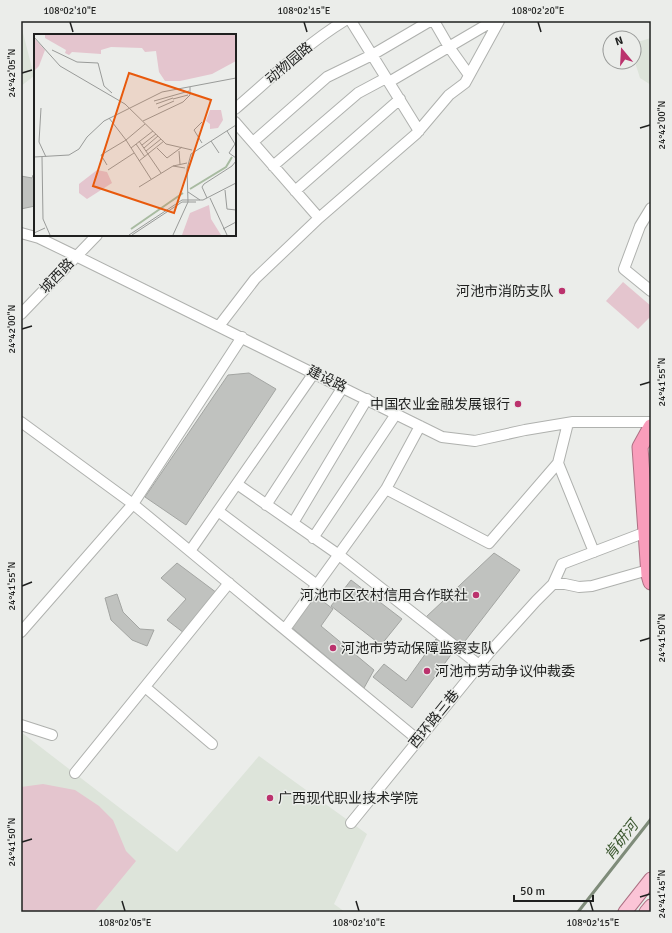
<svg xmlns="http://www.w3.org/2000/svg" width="672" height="933" font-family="Signika,'Noto Sans SC',sans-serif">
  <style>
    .built { fill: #dde4da }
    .green { fill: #e4c5ce }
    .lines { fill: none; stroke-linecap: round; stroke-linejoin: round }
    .stream { stroke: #7f8c7a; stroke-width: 3 }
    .building { fill: #c0c2bf; stroke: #a3a5a2 }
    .minor-casing { stroke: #afb1ae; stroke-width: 12 }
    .major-casing { stroke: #ad7184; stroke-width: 15 }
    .highway-casing { stroke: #ad7184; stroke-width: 17 }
    .minor { stroke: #fff; stroke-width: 10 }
    .major { stroke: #fbc4d6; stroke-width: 13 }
    .highway { stroke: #f99dbb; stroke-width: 15 }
    .ticks { fill: none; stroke: #1f201f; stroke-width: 1.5 }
    .poi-dot { fill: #bb326d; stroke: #ebedea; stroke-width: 1.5 }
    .labels { text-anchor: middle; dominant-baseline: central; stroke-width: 3; stroke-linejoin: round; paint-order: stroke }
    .street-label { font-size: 14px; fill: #1f201f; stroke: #ebedea }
    .poi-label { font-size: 14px; fill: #1f201f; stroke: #ebedea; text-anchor: end }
    .water-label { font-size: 15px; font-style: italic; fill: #3c5830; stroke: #ebedea }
    .inset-river { fill: none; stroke: #a8bba1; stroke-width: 2 }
    .inset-road { fill: none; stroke: #999b99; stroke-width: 1 }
    .view { fill: #e8590c; fill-opacity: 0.15; stroke: #e8590c; stroke-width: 2 }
    .inset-edge { fill: none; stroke: #1f201f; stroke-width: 2 }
    .neatline { fill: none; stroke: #1f201f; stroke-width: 1.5 }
    .ticks-label { font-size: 10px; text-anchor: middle; fill: #1f201f }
  </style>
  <rect width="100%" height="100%" fill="#ebedea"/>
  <path class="built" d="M 21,25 L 34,76 L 21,86 Z
    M 651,38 L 651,85 L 640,78 L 634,59 L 634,43 Z
    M 21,732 L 177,852 L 259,756 L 367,834 L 334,904 L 345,912 L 21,912 Z"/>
  <path class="green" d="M 623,282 L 651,306 L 651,316 L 638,329 L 606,301 Z
    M 43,784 L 75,790 L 99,806 L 113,820 L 126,851 L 136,861 L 94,912 L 21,912 L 21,787 Z"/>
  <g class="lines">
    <path class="stream" d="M 578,912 L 651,819"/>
  </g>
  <path class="building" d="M 33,175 L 35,175 L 35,206 L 21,209 L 21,176 L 32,178 Z
    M 249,373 L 276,389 L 186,525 L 145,497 L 228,375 Z
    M 494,553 L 520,570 L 462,645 L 426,617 Z
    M 177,563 L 217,593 L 184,633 L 167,620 L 186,599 L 161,578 Z
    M 351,580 L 402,619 L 381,645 L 331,606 Z
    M 117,594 L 123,612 L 140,629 L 154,630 L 147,646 L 132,640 L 111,620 L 105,598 Z
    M 316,596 L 333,609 L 321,626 L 374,670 L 364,688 L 291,627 Z
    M 436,639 L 453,652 L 412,708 L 373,677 L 384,664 L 406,681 Z"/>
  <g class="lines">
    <g class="minor-casing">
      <path id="minor" d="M 351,21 L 419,131
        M 434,21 L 449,47 L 469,75
        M 389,82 L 493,21
        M 235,109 C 270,79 305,45 344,21
        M 235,122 L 319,218
        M 253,142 L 327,77 L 372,55 L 430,21
        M 273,166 L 358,93 L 386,78
        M 295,191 L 400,99
        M 651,208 L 640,226 L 624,269 L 651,291
        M 21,233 L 39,238 L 76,256 L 442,437 L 475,441 L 525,430 L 573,422 L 651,422
        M 21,314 L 97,235
        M 219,326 L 255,279 L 319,218 L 416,134 L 449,95 L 465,83 L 499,21
        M 242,337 L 133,504 L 417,739
        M 21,422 L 133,504 L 21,632
        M 558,463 L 594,552
        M 237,484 L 339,555 L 479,665
        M 386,489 L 489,543 L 558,463 L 568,423
        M 266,505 L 343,387
        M 218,511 L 317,585
        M 293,523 L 367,399
        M 313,538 L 396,414
        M 190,551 L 314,373
        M 553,584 L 562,564 L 646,532
        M 285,629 L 386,489 L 420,426
        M 145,687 L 212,744
        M 21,725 L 52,735
        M 75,773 L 229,583
        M 351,823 L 489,653 L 536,601 L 553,584 L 565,584 L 579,587 L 592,586 L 648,570"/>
    </g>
    <g class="major-casing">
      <path id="major" d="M 625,912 L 651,879
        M 646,912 L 651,906"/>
    </g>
    <g class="highway-casing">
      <path id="highway" d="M 651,427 L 640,447 L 649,575 L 651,582"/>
    </g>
    <use href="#minor" class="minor"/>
    <use href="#major" class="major"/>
    <use href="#highway" class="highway"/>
  </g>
  <path class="ticks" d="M 70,22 L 73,32M 304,22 L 307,32M 538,22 L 541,32M 22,73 L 32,70M 640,128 L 650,125M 22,329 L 32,326M 640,385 L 650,382M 22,586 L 32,582M 640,641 L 650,638M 22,842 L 32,839M 640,897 L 650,894M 122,901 L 125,911M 356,901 L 359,911M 590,901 L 593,911"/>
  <g class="poi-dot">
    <circle cx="562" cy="291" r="4"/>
    <circle cx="518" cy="404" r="4"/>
    <circle cx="476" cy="595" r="4"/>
    <circle cx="333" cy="648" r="4"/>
    <circle cx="427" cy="671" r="4"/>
    <circle cx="270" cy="798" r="4"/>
  </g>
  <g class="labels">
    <g class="street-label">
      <text transform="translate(289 63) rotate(-40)">动物园路</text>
      <text transform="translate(57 276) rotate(-46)">城西路</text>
      <text transform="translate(327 379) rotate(26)">建设路</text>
      <text transform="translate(434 719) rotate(-51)">西环路三巷</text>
    </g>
    <g class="poi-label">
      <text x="554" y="291">河池市消防支队</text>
      <text x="510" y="404">中国农业金融发展银行</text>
      <text x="468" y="595">河池市区农村信用合作联社</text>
      <text x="341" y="648" text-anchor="start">河池市劳动保障监察支队</text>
      <text x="435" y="671" text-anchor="start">河池市劳动争议仲裁委</text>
      <text x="278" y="798" text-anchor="start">广西现代职业技术学院</text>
    </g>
    <g class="water-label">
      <text transform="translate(621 840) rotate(-52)">肯研河</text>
    </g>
  </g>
  <g transform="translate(34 34)">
    <rect width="202" height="202" fill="#ebedea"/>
    <path d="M 11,1 L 202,1 L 202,27 L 178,40 L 146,47 L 131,47 L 125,38 L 122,17 L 111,18 L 108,14 L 77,13 L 67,16 L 67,20 L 38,18 L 35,21 L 31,19 L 32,16 L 11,4 ZM 0,4 L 11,16 L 5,32 L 0,37 ZM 176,76 L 187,76 L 189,86 L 184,94 L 176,95 L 176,90 L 172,87 ZM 63,136 L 73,138 L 78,149 L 53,165 L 45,159 L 45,150 ZM 175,171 L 177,185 L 187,201 L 148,201 L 156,179 Z" fill="#e4c5ce"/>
    <path class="inset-river" d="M 156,155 L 192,133 L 198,123M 97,195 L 149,159"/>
    <path class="inset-road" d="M 0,3 L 26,32 L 91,70 L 132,110 L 158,116M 18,16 L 43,28 L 64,29 L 70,52 L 78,59M 139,65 L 154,61M 120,67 L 155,57M 122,70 L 139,64M 7,74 L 5,108 L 12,123M 124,74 L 140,67M 109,87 L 149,68 L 156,61 L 156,53M 111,90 L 92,106 L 117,145M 193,97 L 201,110 L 195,119 L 202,124M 105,107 L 127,139M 177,107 L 185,119M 168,109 L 160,96 L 168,88M 102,110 L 111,123M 108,111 L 122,100M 97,114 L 119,97M 110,114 L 124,102M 123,114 L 133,124 L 148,113M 112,117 L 127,105M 145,117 L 146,130M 0,123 L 35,121 L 45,115 L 53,103 L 70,87 L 128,58 L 202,44M 8,123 L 9,185 L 16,201M 105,127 L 130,107M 73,131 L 67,121 L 92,106 L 75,84M 139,132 L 153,129M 74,136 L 100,119M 105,153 L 139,132 L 151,134M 191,156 L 193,175 L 202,176M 154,158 L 166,166M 173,164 L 168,153 L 170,150 L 198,132 L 202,127M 176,164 L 193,201M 189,195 L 202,188M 0,199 L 11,194M 95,201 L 148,166 L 169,166 L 202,149M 98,201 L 148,168 L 162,168M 139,201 L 154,168 L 153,135 L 157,120 L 202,91"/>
    <path class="view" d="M 95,39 L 177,66 L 140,179 L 59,152 Z"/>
    <rect width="202" height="202" class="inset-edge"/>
  </g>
  <rect width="672" height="933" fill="none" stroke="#ebedea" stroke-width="44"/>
  <g transform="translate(622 50) rotate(342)"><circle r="19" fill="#ebedea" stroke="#999b99"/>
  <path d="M0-3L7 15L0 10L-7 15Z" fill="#bb326d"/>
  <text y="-6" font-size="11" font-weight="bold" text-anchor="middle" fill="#1f201f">N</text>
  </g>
  <path d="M514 895v6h79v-6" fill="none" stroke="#1f201f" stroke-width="2"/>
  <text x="520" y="895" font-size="12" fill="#1f201f" stroke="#ebedea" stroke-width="3" paint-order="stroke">50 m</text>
  <rect x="22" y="22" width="628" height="889" class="neatline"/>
  <g class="ticks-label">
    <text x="70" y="14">108°02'10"E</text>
    <text x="304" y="14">108°02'15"E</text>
    <text x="538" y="14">108°02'20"E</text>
    <text transform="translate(11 73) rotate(-90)" y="4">24°42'05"N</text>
    <text transform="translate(661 125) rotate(-90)" y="4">24°42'00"N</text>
    <text transform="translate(11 329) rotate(-90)" y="4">24°42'00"N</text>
    <text transform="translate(661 382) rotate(-90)" y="4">24°41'55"N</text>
    <text transform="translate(11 586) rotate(-90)" y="4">24°41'55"N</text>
    <text transform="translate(661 638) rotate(-90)" y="4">24°41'50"N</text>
    <text transform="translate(11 842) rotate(-90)" y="4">24°41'50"N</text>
    <text transform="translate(661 894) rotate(-90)" y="4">24°41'45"N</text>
    <text x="125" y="926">108°02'05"E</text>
    <text x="359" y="926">108°02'10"E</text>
    <text x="593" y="926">108°02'15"E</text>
  </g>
</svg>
